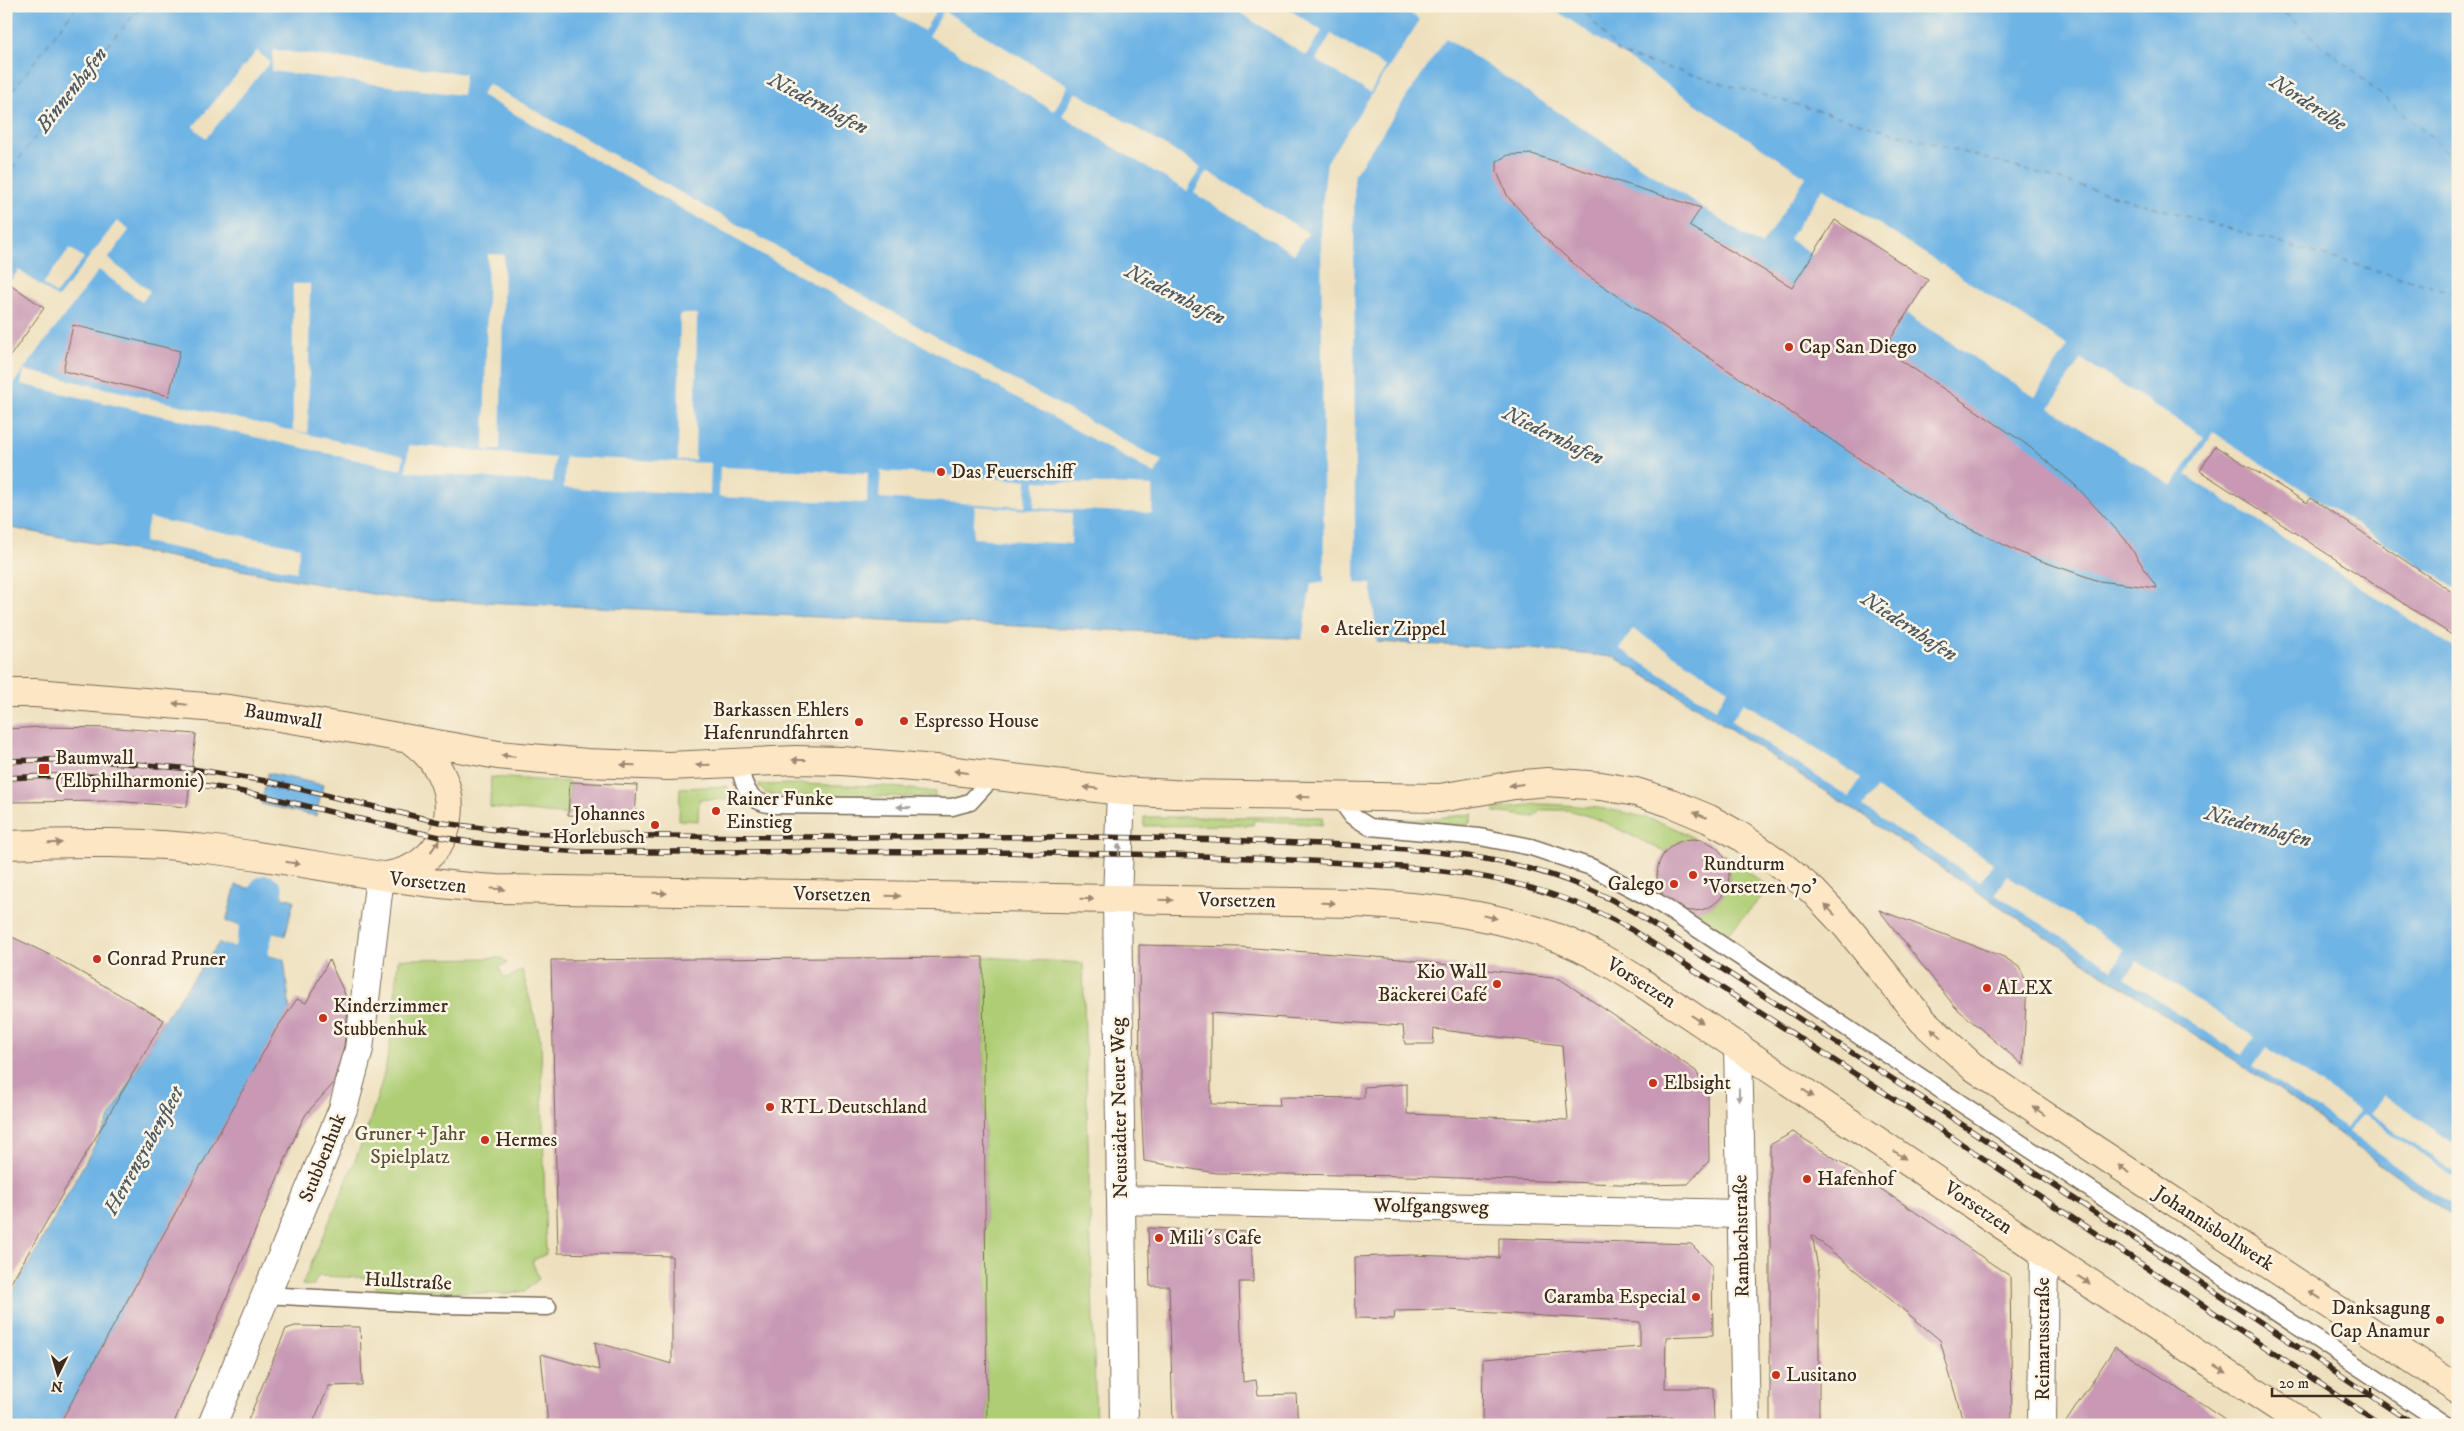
<svg xmlns="http://www.w3.org/2000/svg" width="2464" height="1431" font-family="'IM FELL DW Pica',serif">
  <style>
    .green { fill: #aecd75; stroke: #747c4a }
    .water { fill: #6eb4e5; stroke: #546f82 }
    .pier { fill: #eee0be }
    .lines { fill: none; stroke-linecap: round; stroke-linejoin: round }
    .canal { stroke: #6eb4e5; stroke-width: 34 }
    .ferry { stroke: #4d5a64; stroke-width: 1; stroke-dasharray: 6 5; stroke-linecap: butt }
    .building { fill: #c898b4; fill-rule: evenodd }
    .lane-casing { stroke: #7a6a56; stroke-width: 19 }
    .street-casing { stroke: #7a6a56; stroke-width: 30 }
    .secondary-casing { stroke: #7a6a56; stroke-width: 30 }
    .lane { stroke: #fff; stroke-width: 16 }
    .street { stroke: #fff; stroke-width: 28 }
    .secondary { stroke: #fce6c4; stroke-width: 28 }
    .rail-casing { stroke: #3b2a1e; stroke-width: 5.5 }
    .rail { stroke: #fcf5e5; stroke-width: 4; stroke-dasharray: 11; stroke-linecap: butt }
    .oneway { fill: #9c8871 }
    .oneway2 { fill: #a79f9a }
    .poi-dot { fill: #c8321e; stroke: #fcf5e5; stroke-width: 2 }
    .labels { text-anchor: middle; dominant-baseline: central; stroke-width: 5; stroke-linejoin: round; paint-order: stroke }
    .poi-label { font-size: 20px; fill: #3b2a1e; stroke: #fcf5e5; text-anchor: start }
    .street-label { font-size: 20px; fill: #3b2a1e; stroke: #fcf5e5 }
    .park-label { font-size: 20px; fill: #585334; stroke: #fcf5e5 }
    .water-label { font-size: 21px; font-style: italic; fill: #4d5a64; stroke: #fcf5e5 }
  </style>
  <rect width="100%" height="100%" fill="#fcf5e5"/>
  <filter id="ink" filterUnits="userSpaceOnUse"><feTurbulence type="fractalNoise" baseFrequency=".02" numOctaves="2"/><feDisplacementMap in="SourceGraphic" scale="10" xChannelSelector="R" yChannelSelector="G"/><feConvolveMatrix kernelMatrix="1 2 1 2 8 2 1 2 1" color-interpolation-filters="sRGB"/></filter>
  <filter id="wash" filterUnits="userSpaceOnUse"><feTurbulence type="fractalNoise" baseFrequency=".0096" numOctaves="4" result="noise"/><feDisplacementMap in="SourceGraphic" scale="20" xChannelSelector="R" yChannelSelector="G"/><feGaussianBlur stdDeviation="1.12" result="paint"/><feColorMatrix in="noise" values="0 0 0 0 0 0 0 0 0 0 0 0 0 0 0 0 0 1.4 0 .05"/><feComposite in="paint" operator="in"/></filter>
  <g filter="url(#wash)">
    <rect width="100%" height="100%" fill="#eee0be"/>
    <path class="green" d="M 491,777 L 570,782 L 568,815 L 490,807 Z
      M 794,784 L 883,786 L 935,792 L 935,797 L 775,795 L 765,793 L 758,785 Z
      M 727,786 L 736,800 L 699,799 L 698,821 L 679,820 L 680,788 Z
      M 1538,804 C 1590,805 1650,811 1695,839 L 1679,842 L 1665,852 L 1600,820 L 1569,810 L 1542,810 L 1535,817 L 1494,812 L 1495,809 Z
      M 1473,814 L 1469,824 L 1465,825 L 1383,821 L 1383,819 L 1427,819 Z
      M 1144,817 L 1323,817 L 1322,825 L 1254,820 L 1253,825 L 1144,826 Z
      M 1722,853 L 1770,888 L 1724,938 L 1676,908 C 1714,919 1743,888 1722,853 Z
      M 983,957 L 1083,963 L 1096,1425 L 987,1425 Z
      M 502,958 L 507,963 L 499,967 L 503,976 L 508,978 L 522,970 L 541,1041 L 546,1254 L 532,1261 L 539,1279 L 525,1291 L 506,1294 L 377,1289 L 372,1278 L 318,1276 L 313,1286 L 302,1285 C 332,1213 368,1141 386,1065 C 394,1030 395,994 398,959 Z"/>
    <path class="water" d="M 6,6 L 2458,6 L 2458,1221 L 2276,1088 L 1694,705 L 1614,657 L 1531,649 L 394,598 L 6,527 Z
      M 268,773 L 323,785 L 316,816 L 261,804 Z
      M 236,885 L 294,900 L 285,936 L 226,922 Z
      M 219,943 L 284,959 L 290,1010 L 238,1100 L 59,1425 L 6,1425 L 6,1305 L 164,1020 Z"/>
    <path class="pier" d="M 884,6 L 939,6 L 924,31 Z
      M 1230,6 L 1284,6 L 1322,31 L 1306,56 Z
      M 1399,6 L 1549,6 L 1806,177 L 1761,246 L 1446,38 L 1354,175 L 1355,583 L 1371,584 L 1377,644 L 1302,640 L 1311,583 L 1324,583 L 1321,215 L 1327,162 L 1420,20 Z
      M 944,11 L 1068,86 L 1054,111 L 929,36 Z
      M 1331,34 L 1386,67 L 1370,93 L 1316,60 Z
      M 274,50 L 465,74 L 462,95 L 271,71 Z
      M 257,51 L 270,62 L 206,138 L 193,127 Z
      M 488,84 L 976,359 L 1162,461 L 1155,474 L 924,346 L 481,95 Z
      M 1076,92 L 1201,167 L 1187,191 L 1062,116 Z
      M 1207,171 L 1308,233 L 1294,254 L 1194,193 Z
      M 1823,188 L 2068,346 L 2035,397 L 1789,239 Z
      M 117,221 L 129,230 L 108,259 L 150,291 L 142,302 L 99,270 L 13,384 L 6,379 L 6,366 L 12,359 L 6,354 L 6,287 L 19,270 L 58,298 Z
      M 70,248 L 84,258 L 56,294 L 43,284 Z
      M 488,254 L 504,255 L 500,450 L 484,450 Z
      M 293,284 L 310,284 L 308,433 L 293,431 Z
      M 680,314 L 697,314 L 695,460 L 678,460 Z
      M 2081,359 L 2204,437 L 2172,486 L 2050,408 Z
      M 24,370 L 404,456 L 401,470 L 21,384 Z
      M 2213,432 L 2458,590 L 2458,650 L 2186,475 Z
      M 409,445 L 555,458 L 553,483 L 406,471 Z
      M 565,457 L 711,463 L 710,494 L 564,488 Z
      M 720,467 L 868,473 L 867,503 L 719,497 Z
      M 881,471 L 1027,480 L 1025,507 L 879,498 Z
      M 1035,481 L 1153,486 L 1152,513 L 1034,508 Z
      M 975,506 L 1072,513 L 1071,544 L 973,538 Z
      M 149,518 L 300,547 L 296,572 L 144,542 Z
      M 1633,629 L 1728,689 L 1716,709 L 1620,649 Z
      M 1744,702 L 1861,778 L 1849,797 L 1731,721 Z
      M 1876,788 L 1993,863 L 1980,882 L 1863,807 Z
      M 2007,875 L 2124,950 L 2112,969 L 1995,894 Z
      M 226,922 L 285,936 L 284,939 L 226,924 Z
      M 220,941 L 284,956 L 284,959 L 219,943 Z
      M 2137,961 L 2254,1037 L 2242,1055 L 2125,979 Z
      M 2266,1047 L 2359,1110 L 2346,1129 L 2253,1066 Z
      M 2383,1095 L 2458,1146 L 2458,1175 L 2370,1113 Z
      M 2363,1113 L 2458,1181 L 2458,1210 L 2349,1132 Z"/>
    <g class="lines">
      <path class="canal" d="M 231,992 L 249,959 L 266,892"/>
      <path class="ferry" d="M 1581,6 L 1620,54 L 2458,294
        M 2276,6 L 2438,143 L 2458,162
        M 6,99 L 77,6
        M 6,177 L 77,80 L 142,6"/>
    </g>
    <g id="blocks">
      <path class="building" d="M 1532,154 L 1701,208 L 1689,226 L 1792,287 L 1835,220 L 1928,280 L 1884,349 L 2026,444 L 2075,485 L 2125,539 L 2157,588 L 2099,581 L 2030,557 L 1966,527 L 1913,495 L 1584,273 L 1543,236 L 1508,197 L 1497,172 L 1497,161 L 1508,155 Z
        M 6,281 L 44,308 L 6,362 Z
        M 73,325 L 180,351 L 169,396 L 63,371 Z
        M 2215,446 L 2307,503 L 2311,498 L 2458,596 L 2458,639 L 2200,471 Z
        M 41,727 L 118,728 L 196,734 L 187,807 L 115,801 L 6,802 L 6,729 Z
        M 570,782 L 637,785 L 635,818 L 568,815 Z
        M1657 875a36 36 0 1 1 72 0a36 36 0 1 1-72 0Z
        M 1879,910 L 2004,957 L 2019,967 L 2027,983 L 2023,1065 L 1955,1007 Z
        M 6,934 L 54,957 L 164,1020 L 6,1291 Z
        M 1139,945 L 1240,947 L 1401,959 L 1560,979 L 1696,1071 L 1708,1095 L 1709,1161 L 1688,1184 L 1645,1185 L 1408,1176 L 1216,1173 L 1144,1161 L 1140,1081 ZM 1211,1013 L 1403,1026 L 1405,1044 L 1433,1044 L 1434,1029 L 1562,1045 L 1568,1120 L 1407,1114 L 1407,1084 L 1364,1087 L 1364,1098 L 1279,1097 L 1280,1105 L 1211,1104 Z
        M 983,957 L 987,1425 L 548,1425 L 541,1354 L 599,1370 L 595,1342 L 672,1364 L 672,1256 L 558,1253 L 551,960 Z
        M 329,960 L 344,992 L 348,1009 L 344,1046 L 333,1084 L 306,1114 L 300,1125 L 173,1425 L 59,1425 L 275,1031 L 297,999 L 306,1003 Z
        M 1793,1132 L 1844,1164 L 2010,1276 L 2012,1425 L 1964,1425 L 1940,1340 L 1812,1235 L 1819,1274 L 1819,1425 L 1770,1425 L 1770,1145 Z
        M 1148,1228 L 1251,1232 L 1253,1282 L 1239,1282 L 1243,1382 L 1256,1380 L 1258,1395 L 1296,1394 L 1298,1425 L 1173,1425 L 1169,1286 L 1150,1286 Z
        M 1499,1238 L 1691,1244 L 1712,1265 L 1713,1335 L 1666,1337 L 1665,1388 L 1713,1388 L 1714,1425 L 1672,1425 L 1672,1417 L 1604,1419 L 1603,1425 L 1482,1425 L 1483,1359 L 1640,1347 L 1640,1322 L 1448,1310 L 1395,1311 L 1394,1319 L 1356,1318 L 1355,1257 L 1411,1255 L 1499,1258 Z
        M 295,1326 L 360,1327 L 362,1385 L 329,1386 L 312,1425 L 246,1425 L 286,1329 Z
        M 2115,1347 L 2169,1382 L 2232,1425 L 2064,1425 Z"/>
    </g>
  </g>
  <g filter="url(#ink)">
    <use href="#blocks" fill-opacity="0" stroke="#7a6a56" stroke-width="1"/>
    <g class="lines">
      <g class="lane-casing">
        <path id="lane" d="M 738,763 C 745,787 747,803 775,805 L 952,807 L 970,802 L 993,777
          M 1339,798 L 1352,816 L 1370,827 L 1480,837 L 1531,847 L 1591,867 L 1657,902 L 2446,1425
          M 265,1295 L 443,1305 L 548,1307"/>
      </g>
      <g class="street-casing">
        <path id="street" d="M 1121,791 L 1117,899 L 1124,1425
          M 1738,1046 L 1746,1425
          M 1121,1200 L 1742,1214
          M 212,1425 L 343,1109 L 359,1049 L 380,877
          M 2042,1425 L 2044,1253"/>
      </g>
      <g class="secondary-casing">
        <path id="secondary" d="M 6,693 L 35,693 L 229,709 L 342,727 L 498,755 L 587,763 L 669,766 L 796,760 L 842,761 L 947,770 L 1121,791 L 1173,794 L 1440,798 L 1514,785 L 1547,782 L 1601,786 L 1636,792 L 1671,803 L 1709,819 L 1740,836 L 1785,868 L 1813,891 L 1847,927 L 1923,1021 L 1972,1066 L 2079,1139 L 2458,1389
          M 6,845 C 76,842 146,841 215,850 C 310,862 400,883 497,889 L 1355,903 C 1426,907 1494,913 1560,939 C 1589,950 1615,966 1641,982 L 2044,1253 L 2305,1425
          M 386,876 C 458,865 470,782 412,741"/>
      </g>
      <use href="#lane" class="lane"/>
      <use href="#street" class="street"/>
      <use href="#secondary" class="secondary"/>
      <g class="rail-casing">
        <path id="rail" d="M 6,761 L 79,759 L 192,769 L 266,781 L 443,823 L 521,833 C 708,839 896,836 1083,837 C 1162,838 1241,840 1321,844 C 1430,849 1542,855 1637,914 L 1919,1096 L 2416,1425
          M 6,778 C 91,773 180,778 263,796 C 322,809 380,825 440,837 C 487,846 535,849 583,852 C 760,852 938,850 1116,854 C 1187,855 1258,858 1329,862 C 1440,869 1532,873 1632,930 L 1908,1108 L 2382,1425"/>
      </g>
      <use href="#rail" class="rail"/>
    </g>
    <defs><path id="oneway-solid" d="M-6-.8H1V-3.2L6.5 0L1 3.2V.8H-6Z" transform="scale(1.25)"/></defs>
    <g class="oneway">
      <use href="#oneway-solid" transform="translate(180 704) rotate(-174)"/>
      <use href="#oneway-solid" transform="translate(508 756) rotate(-175)"/>
      <use href="#oneway-solid" transform="translate(799 760) rotate(-180)"/>
      <use href="#oneway-solid" transform="translate(628 765) rotate(-178)"/>
      <use href="#oneway-solid" transform="translate(703 765) rotate(179)"/>
      <use href="#oneway-solid" transform="translate(961 772) rotate(-172)"/>
      <use href="#oneway-solid" transform="translate(1516 785) rotate(173)"/>
      <use href="#oneway-solid" transform="translate(1091 788) rotate(-174)"/>
      <use href="#oneway-solid" transform="translate(1303 797) rotate(-179)"/>
      <use href="#oneway-solid" transform="translate(1700 815) rotate(-157)"/>
      <use href="#oneway-solid" transform="translate(55 843) rotate(-2)"/>
      <use href="#oneway-solid" transform="translate(435 846) rotate(-54)"/>
      <use href="#oneway-solid" transform="translate(293 863) rotate(10)"/>
      <use href="#oneway-solid" transform="translate(498 889) rotate(3)"/>
      <use href="#oneway-solid" transform="translate(660 893) rotate(1)"/>
      <use href="#oneway-solid" transform="translate(893 896) rotate(1)"/>
      <use href="#oneway-solid" transform="translate(1087 899) rotate(1)"/>
      <use href="#oneway-solid" transform="translate(1166 900) rotate(1)"/>
      <use href="#oneway-solid" transform="translate(1328 903) rotate(1)"/>
      <use href="#oneway-solid" transform="translate(1830 910) rotate(-134)"/>
      <use href="#oneway-solid" transform="translate(1490 917) rotate(13)"/>
      <use href="#oneway-solid" transform="translate(1697 1019) rotate(33)"/>
      <use href="#oneway-solid" transform="translate(1936 1033) rotate(-138)"/>
      <use href="#oneway-solid" transform="translate(1808 1093) rotate(34)"/>
      <use href="#oneway-solid" transform="translate(2039 1111) rotate(-145)"/>
      <use href="#oneway-solid" transform="translate(1900 1155) rotate(35)"/>
      <use href="#oneway-solid" transform="translate(2124 1169) rotate(-146)"/>
      <use href="#oneway-solid" transform="translate(2084 1280) rotate(33)"/>
      <use href="#oneway-solid" transform="translate(2315 1295) rotate(-147)"/>
      <use href="#oneway-solid" transform="translate(2220 1369) rotate(33)"/>
    </g>
    <g class="oneway2">
      <use href="#oneway-solid" transform="translate(904 807) rotate(-179)"/>
      <use href="#oneway-solid" transform="translate(1119 850) rotate(-88)"/>
      <use href="#oneway-solid" transform="translate(1739 1095) rotate(89)"/>
    </g>
  </g>
  <g class="poi-dot">
    <circle cx="1789" cy="347" r="5"/>
    <circle cx="941" cy="472" r="5"/>
    <circle cx="1325" cy="629" r="5"/>
    <circle cx="904" cy="721" r="5"/>
    <circle cx="859" cy="722" r="5"/>
    <rect x="38" y="763" width="12" height="12" rx="2.5"/>
    <circle cx="716" cy="811" r="5"/>
    <circle cx="655" cy="825" r="5"/>
    <circle cx="1693" cy="875" r="5"/>
    <circle cx="1674" cy="884" r="5"/>
    <circle cx="97" cy="959" r="5"/>
    <circle cx="1497" cy="984" r="5"/>
    <circle cx="1987" cy="988" r="5"/>
    <circle cx="323" cy="1018" r="5"/>
    <circle cx="1653" cy="1083" r="5"/>
    <circle cx="770" cy="1107" r="5"/>
    <circle cx="485" cy="1140" r="5"/>
    <circle cx="1807" cy="1179" r="5"/>
    <circle cx="1159" cy="1238" r="5"/>
    <circle cx="1696" cy="1297" r="5"/>
    <circle cx="2440" cy="1320" r="5"/>
    <circle cx="1776" cy="1375" r="5"/>
  </g>
  <g class="labels">
    <g class="poi-label">
      <text x="1799" y="347">Cap San Diego</text>
      <text x="951" y="472">Das Feuerschiff</text>
      <text x="1335" y="629">Atelier Zippel</text>
      <text x="849" y="710" text-anchor="end">Barkassen Ehlers<tspan x="849" dy="23">Hafenrundfahrten</tspan></text>
      <text x="914" y="721">Espresso House</text>
      <text x="55" y="758">Baumwall<tspan x="55" dy="23">(Elbphilharmonie)</tspan></text>
      <text x="726" y="799">Rainer Funke<tspan x="726" dy="23">Einstieg</tspan></text>
      <text x="645" y="814" text-anchor="end">Johannes<tspan x="645" dy="23">Horlebusch</tspan></text>
      <text x="1703" y="864">Rundturm<tspan x="1703" dy="23">'Vorsetzen 70'</tspan></text>
      <text x="1664" y="884" text-anchor="end">Galego</text>
      <text x="107" y="959">Conrad Pruner</text>
      <text x="1487" y="972" text-anchor="end">Kio Wall<tspan x="1487" dy="23">Bäckerei Café</tspan></text>
      <text x="1997" y="988">ALEX</text>
      <text x="333" y="1006">Kinderzimmer<tspan x="333" dy="23">Stubbenhuk</tspan></text>
      <text x="1663" y="1083">Elbsight</text>
      <text x="780" y="1107">RTL Deutschland</text>
      <text x="495" y="1140">Hermes</text>
      <text x="1817" y="1179">Hafenhof</text>
      <text x="1169" y="1238">Mili´s Cafe</text>
      <text x="1686" y="1297" text-anchor="end">Caramba Especial</text>
      <text x="2430" y="1308" text-anchor="end">Danksagung<tspan x="2430" dy="23">Cap Anamur</tspan></text>
      <text x="1786" y="1375">Lusitano</text>
    </g>
    <g class="street-label">
      <text transform="translate(283 717) rotate(9)">Baumwall</text>
      <text transform="translate(428 883) rotate(6)">Vorsetzen</text>
      <text transform="translate(832 895) rotate(1)">Vorsetzen</text>
      <text transform="translate(1237 901) rotate(1)">Vorsetzen</text>
      <text transform="translate(1641 983) rotate(32)">Vorsetzen</text>
      <text transform="translate(1120 1108) rotate(-91)">Neustädter Neuer Weg</text>
      <text transform="translate(323 1158) rotate(-68)">Stubbenhuk</text>
      <text transform="translate(1431 1207) rotate(1)">Wolfgangsweg</text>
      <text transform="translate(1978 1208) rotate(34)">Vorsetzen</text>
      <text transform="translate(2214 1229) rotate(33)">Johannisbollwerk</text>
      <text transform="translate(1742 1236) rotate(-91)">Rambachstraße</text>
      <text transform="translate(408 1282) rotate(3)">Hullstraße</text>
      <text transform="translate(2043 1339) rotate(-90)">Reimarusstraße</text>
    </g>
    <g class="park-label">
      <text x="410" y="1134">Gruner + Jahr<tspan x="410" dy="23">Spielplatz</tspan></text>
    </g>
    <g class="water-label">
      <text transform="translate(72 90) rotate(-52)">Binnenhafen</text>
      <text transform="translate(2308 103) rotate(33)">Norderelbe</text>
      <text transform="translate(818 104) rotate(28)">Niedernhafen</text>
      <text transform="translate(1175 295) rotate(27)">Niedernhafen</text>
      <text transform="translate(1553 436) rotate(26)">Niedernhafen</text>
      <text transform="translate(1909 627) rotate(33)">Niedernhafen</text>
      <text transform="translate(2258 827) rotate(15)">Niedernhafen</text>
      <text transform="translate(144 1151) rotate(-61)">Herrengrabenfleet</text>
    </g>
  </g>
  <rect width="2464" height="1431" fill="none" stroke="#fcf5e5" stroke-width="25"/>
  <g transform="translate(58 1374) rotate(185)" stroke="#fcf5e5" stroke-width="4" paint-order="stroke">
  <path d="M0-4L9 19L0 12L-9 19Z" fill="#3b2a1e"/>
  <text y="-8" font-size="14" font-weight="bold" text-anchor="middle" fill="#3b2a1e">N</text>
  </g>
  <path d="M2272 1388v8h98v-8" fill="none" stroke="#3b2a1e" stroke-width="2.5"/>
  <text x="2279" y="1388" font-size="15" fill="#3b2a1e" stroke="#fcf5e5" stroke-width="4" paint-order="stroke">20 m</text>
</svg>
